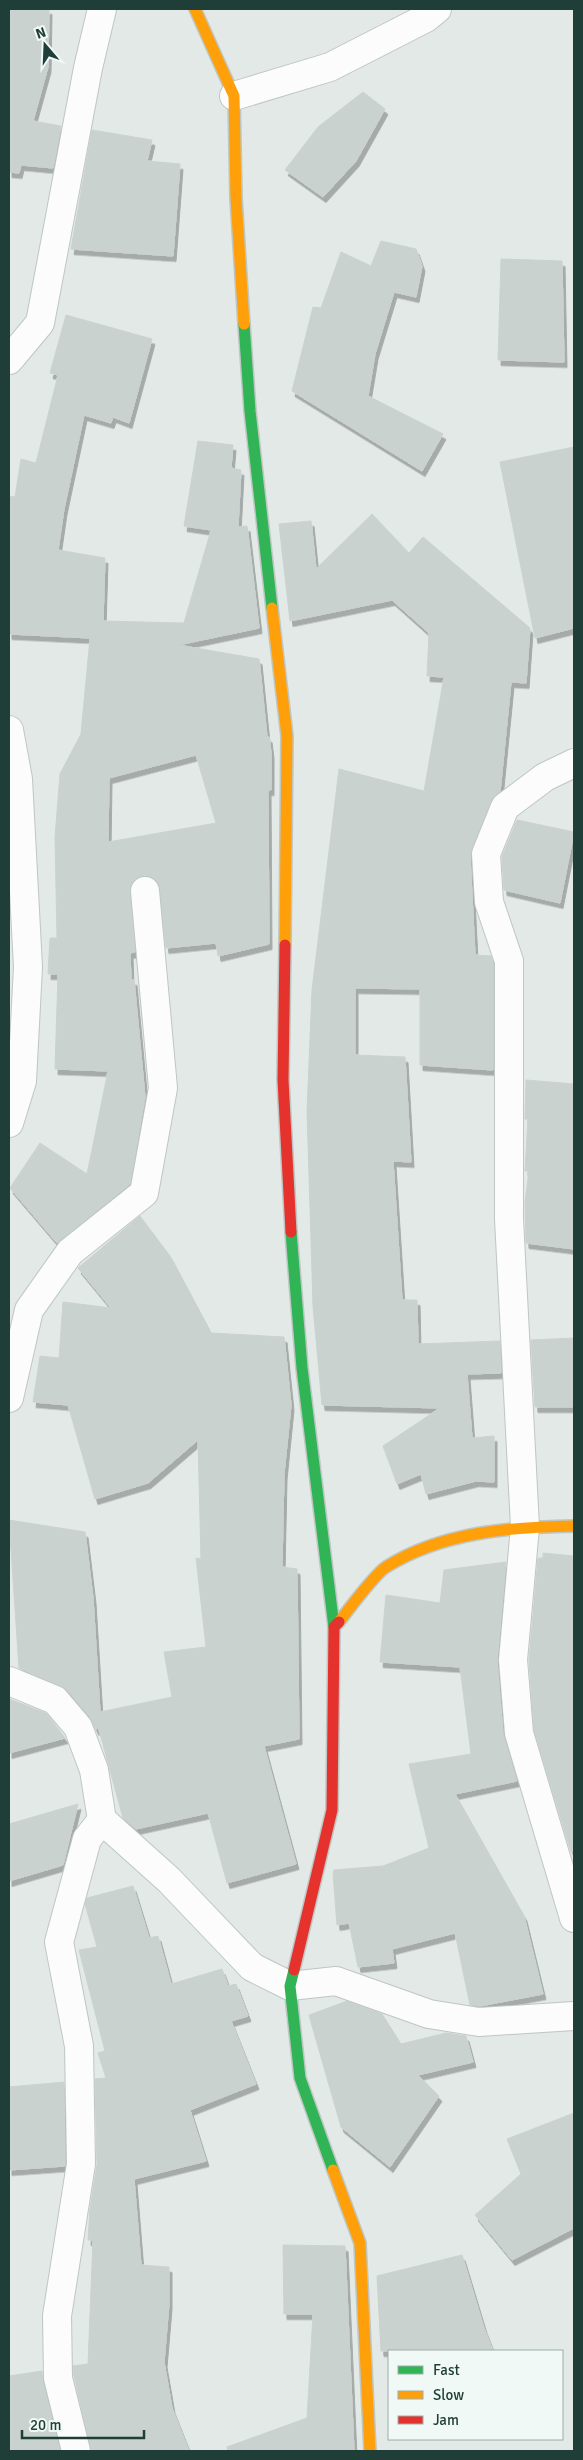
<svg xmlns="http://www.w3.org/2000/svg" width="583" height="2460" font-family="Signika,sans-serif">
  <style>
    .building { fill: #cad2cf; stroke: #cbd2cf; fill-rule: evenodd; filter: url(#shadow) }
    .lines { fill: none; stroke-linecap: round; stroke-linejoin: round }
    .street-casing { stroke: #bfc6c3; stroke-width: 30 }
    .fast-casing { stroke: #bec7c4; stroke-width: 14 }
    .slow-casing { stroke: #bec7c4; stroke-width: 14 }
    .jam-casing { stroke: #bec7c4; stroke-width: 14 }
    .street { stroke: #fbfcfb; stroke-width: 28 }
    .fast { stroke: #30b455; stroke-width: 11 }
    .slow { stroke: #ff9f0a; stroke-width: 11 }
    .jam { stroke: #e5322d; stroke-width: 11 }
  </style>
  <defs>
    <filter id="shadow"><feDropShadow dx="3" dy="5.5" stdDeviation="0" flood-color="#0004"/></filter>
  </defs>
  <rect width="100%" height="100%" fill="#e2e9e6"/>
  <path class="building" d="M 9,9 L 49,9 L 48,67 L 33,121 L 61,126 L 53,168 L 21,165 L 19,173 L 9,172 Z
    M 363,92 L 385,109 L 356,161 L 323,197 L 285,170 L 318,127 Z
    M 92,130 L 152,140 L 147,161 L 180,164 L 173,256 L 71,249 Z
    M 381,241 L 416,249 L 422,266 L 416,297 L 394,292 L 375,354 L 368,396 L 443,434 L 422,471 L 292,391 L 313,307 L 321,308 L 341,252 L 371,266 Z
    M 501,259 L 562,261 L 564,362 L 498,360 Z
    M 66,315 L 152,339 L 129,423 L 113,417 L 111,423 L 84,415 L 64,509 L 58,550 L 105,558 L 103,621 L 184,623 L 211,530 L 184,526 L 198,441 L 233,445 L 231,468 L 241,470 L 238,527 L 247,526 L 259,628 L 178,645 L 259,659 L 267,737 L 269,737 L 271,753 L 271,790 L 268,790 L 269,944 L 218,956 L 216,943 L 166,948 L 158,882 L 151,877 L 143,876 L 136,879 L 131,885 L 135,952 L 130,953 L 131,980 L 134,980 L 145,1097 L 130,1184 L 57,1243 L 10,1188 L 40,1143 L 87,1174 L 108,1071 L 55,1069 L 58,974 L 48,974 L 50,938 L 57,938 L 55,837 L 60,774 L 81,734 L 90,638 L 9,634 L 9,496 L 15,497 L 21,459 L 36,463 L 58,375 L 50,373 ZM 196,755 L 216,823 L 108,842 L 109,778 Z
    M 574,447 L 574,628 L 535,638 L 500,462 Z
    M 372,514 L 409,553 L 423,537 L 530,628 L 526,683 L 511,682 L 500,792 L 491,801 L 470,855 L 475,955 L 491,956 L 493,964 L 493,1070 L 420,1065 L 420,989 L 355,988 L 355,1055 L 405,1057 L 411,1162 L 393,1161 L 402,1300 L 417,1300 L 418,1344 L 500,1341 L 501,1373 L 467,1374 L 472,1438 L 494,1436 L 494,1482 L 476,1481 L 426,1494 L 421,1474 L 397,1484 L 383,1446 L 440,1408 L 322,1405 L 313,1306 L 307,1111 L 312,990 L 339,769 L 424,791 L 444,677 L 427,676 L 429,633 L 392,600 L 290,621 L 279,524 L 311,521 L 316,569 Z
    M 517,820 L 574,832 L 560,903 L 504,890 L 502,857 Z
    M 526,1080 L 574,1084 L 574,1249 L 526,1243 L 525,1202 L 529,1171 L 525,1171 L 528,1119 L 525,1119 Z
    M 140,1216 L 170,1256 L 211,1333 L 284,1337 L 291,1405 L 284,1474 L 282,1567 L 297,1569 L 299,1739 L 264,1746 L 296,1864 L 227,1883 L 208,1813 L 136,1829 L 123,1818 L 98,1726 L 96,1730 L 90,1717 L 67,1690 L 19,1668 L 9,1520 L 85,1532 L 93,1598 L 100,1712 L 172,1697 L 164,1652 L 206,1647 L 196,1558 L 201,1559 L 198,1440 L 148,1483 L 95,1499 L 68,1405 L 33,1402 L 40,1356 L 59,1358 L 63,1302 L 111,1308 L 78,1268 Z
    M 574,1338 L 574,1407 L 535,1407 L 531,1340 Z
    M 543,1553 L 574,1556 L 574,1851 L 571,1852 L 534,1730 L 529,1660 L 538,1558 L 543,1558 Z
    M 506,1562 L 497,1661 L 503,1734 L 517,1781 L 455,1794 L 524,1916 L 543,1994 L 480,2006 L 470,2005 L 455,1933 L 392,1949 L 394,1963 L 358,1967 L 349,1923 L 337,1925 L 333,1874 L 334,1870 L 383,1866 L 429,1848 L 409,1764 L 471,1754 L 460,1667 L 380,1662 L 386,1595 L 440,1603 L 444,1570 Z
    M 9,1699 L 46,1713 L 65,1738 L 9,1753 Z
    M 78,1804 L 63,1865 L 9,1881 L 9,1824 Z
    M 133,1886 L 149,1938 L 158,1936 L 171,1984 L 222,1969 L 228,1986 L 236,1984 L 248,2016 L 231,2021 L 256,2084 L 190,2110 L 206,2161 L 134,2179 L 141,2265 L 169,2267 L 169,2304 L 164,2362 L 172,2408 L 189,2451 L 91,2451 L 74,2376 L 73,2366 L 88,2364 L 93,2240 L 88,2240 L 90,2209 L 97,2164 L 95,2079 L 106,2078 L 98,2053 L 105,2051 L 79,1950 L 97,1947 L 85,1904 L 87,1898 Z
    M 347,2001 L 382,2014 L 401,2044 L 446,2033 L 466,2036 L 473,2062 L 418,2075 L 439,2096 L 390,2167 L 341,2127 L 309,2015 Z
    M 64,2082 L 65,2166 L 9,2170 L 9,2087 Z
    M 574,2113 L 574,2228 L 512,2260 L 475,2215 L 521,2174 L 507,2139 Z
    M 283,2245 L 345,2246 L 354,2451 L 228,2451 L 227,2447 L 307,2418 L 313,2314 L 284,2314 Z
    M 462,2255 L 484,2328 L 493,2351 L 381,2351 L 377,2276 Z
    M 42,2371 L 43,2382 L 60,2451 L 9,2451 L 9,2376 Z"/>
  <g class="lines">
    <g class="street-casing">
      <path id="street" d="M 234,96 L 330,67 L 426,18 L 437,9
        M 9,360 L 40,323 L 88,68 L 102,9
        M 9,730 L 18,779 L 28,967 L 22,1081 L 9,1123
        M 574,763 L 545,777 L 505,807 L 486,854 L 489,902 L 509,961 L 509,1219 L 525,1527 L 513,1660 L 519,1733 L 574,1918
        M 9,1398 L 29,1310 L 70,1252 L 144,1193 L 163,1088 L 145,891
        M 9,1681 L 55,1700 L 78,1727 L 94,1770 L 102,1820 L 169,1880 L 252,1967 L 290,1986 L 336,1981 L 429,2014 L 479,2022 L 574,2016
        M 76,2451 L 58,2378 L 57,2316 L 81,2164 L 79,2046 L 59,1942 L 87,1839 L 102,1820"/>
    </g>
    <g class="fast-casing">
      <path id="fast" d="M 244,324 L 250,411 L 272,608
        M 291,1232 L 302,1368 L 334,1627
        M 294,1970 L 290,1986 L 300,2078 L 333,2170"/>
    </g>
    <g class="slow-casing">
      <path id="slow" d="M 195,9 L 234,96 L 236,198 L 244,324
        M 272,608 L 287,736 L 285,945
        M 339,1622 C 349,1609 374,1575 386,1567 C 442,1532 510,1527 574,1526
        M 333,2170 L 360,2243 L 370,2451"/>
    </g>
    <g class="jam-casing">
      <path id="jam" d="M 285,945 L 283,1080 L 291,1232
        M 294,1970 L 332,1810 L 334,1627 L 339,1622"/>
    </g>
    <use href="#street" class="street"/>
    <use href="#fast" class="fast"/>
    <use href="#slow" class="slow"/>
    <use href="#jam" class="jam"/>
  </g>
  <rect width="583" height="2460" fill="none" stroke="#1e3e37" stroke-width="20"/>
  <rect x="388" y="2350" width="175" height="90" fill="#f0f9f5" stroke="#9caea9"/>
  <rect x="398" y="2366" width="25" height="8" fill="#30b455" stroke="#9caea9"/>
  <text x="433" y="2375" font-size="15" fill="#1e3e37">Fast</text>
  <rect x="398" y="2391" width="25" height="8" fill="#ff9f0a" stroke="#9caea9"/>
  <text x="433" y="2400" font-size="15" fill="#1e3e37">Slow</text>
  <rect x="398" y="2416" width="25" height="8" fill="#e5322d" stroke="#9caea9"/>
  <text x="433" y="2425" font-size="15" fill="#1e3e37">Jam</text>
  <g transform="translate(45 45) rotate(341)" stroke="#f0f9f5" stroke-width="4" paint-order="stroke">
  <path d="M0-4L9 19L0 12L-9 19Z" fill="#1e3e37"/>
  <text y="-8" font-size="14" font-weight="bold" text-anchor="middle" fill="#1e3e37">N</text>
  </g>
  <path d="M22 2430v8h122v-8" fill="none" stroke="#1e3e37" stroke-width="2.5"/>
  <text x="30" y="2430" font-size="15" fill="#1e3e37" stroke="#f0f9f5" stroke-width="4" paint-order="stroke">20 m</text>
</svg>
